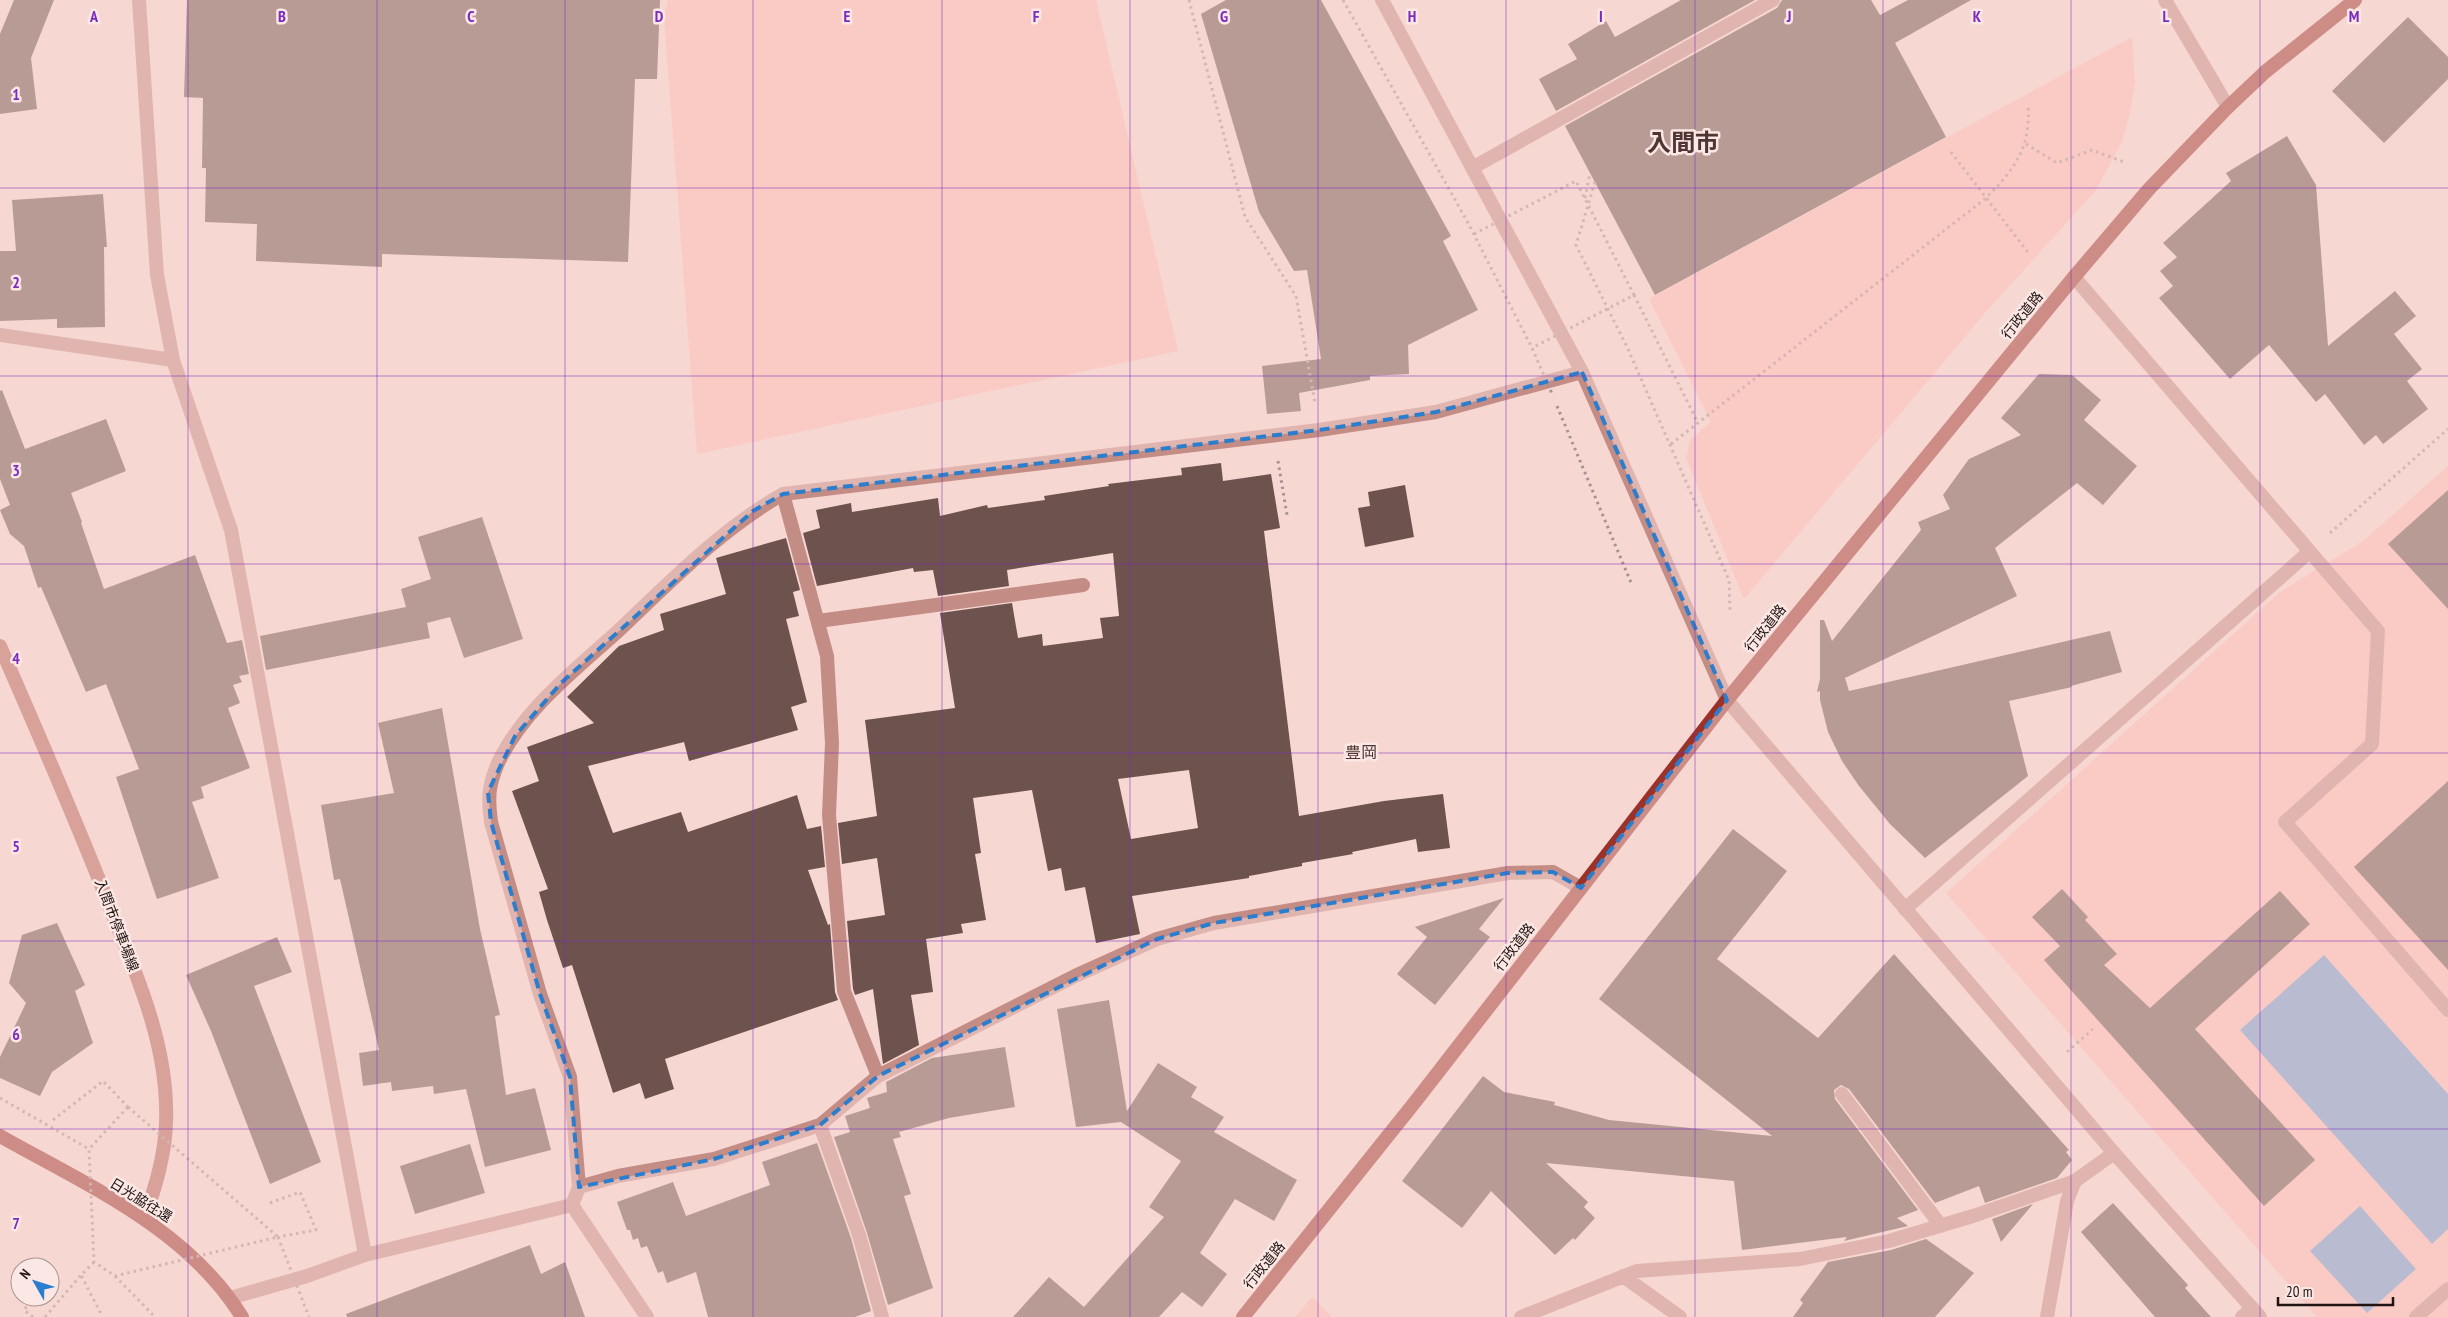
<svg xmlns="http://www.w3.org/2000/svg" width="2448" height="1317" font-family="'PT Sans Narrow','Noto Sans JP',sans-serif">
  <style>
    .green { fill: #fcbdb4 }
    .water { fill: #6d9cce }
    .building { fill: #6e524e; fill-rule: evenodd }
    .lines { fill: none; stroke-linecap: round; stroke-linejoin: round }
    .path { stroke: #a9918d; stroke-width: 3; stroke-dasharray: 2.5 4; stroke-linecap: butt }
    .service { stroke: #c38d85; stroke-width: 14 }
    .minor { stroke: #c38d85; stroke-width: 14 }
    .tertiary { stroke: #c38d85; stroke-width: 14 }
    .secondary { stroke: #b16359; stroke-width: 14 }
    .trunk { stroke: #9a322a; stroke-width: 14 }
    .path-bridge { stroke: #a9918d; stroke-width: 3; stroke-dasharray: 2.5 4; stroke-linecap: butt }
    .marked { fill: none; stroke: #2a7ecd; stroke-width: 4; stroke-dasharray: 10 6; stroke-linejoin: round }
    .grid { fill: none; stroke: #7b2cbf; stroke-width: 1; stroke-opacity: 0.55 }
    .labels { text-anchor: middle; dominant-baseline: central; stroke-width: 5; stroke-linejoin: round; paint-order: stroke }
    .street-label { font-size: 14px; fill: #1f1412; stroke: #fbe7e4 }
    .quarter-label { font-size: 16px; fill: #503633; stroke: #fbe7e4 }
    .town-label { font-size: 24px; font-weight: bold; fill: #503633; stroke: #fbe7e4 }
    .grid-label { font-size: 16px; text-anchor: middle; font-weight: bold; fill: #7b2cbf; stroke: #fbe7e4; stroke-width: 5; stroke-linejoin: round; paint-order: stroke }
  </style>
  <rect width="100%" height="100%" fill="#f7d7d2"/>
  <path class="green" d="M 668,0 L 1096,0 L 1178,351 L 697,454 L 664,17 Z
    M 2132,37 L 2135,83 L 2130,112 L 2122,142 L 2096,190 L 1985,313 L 1744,599 L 1686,458 L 1690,440 L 1711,422 L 1649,299 Z
    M 2448,466 L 2448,1317 L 2317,1317 L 1946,893 L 2280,592 L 2363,541 Z
    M 1312,1297 L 1332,1317 L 1295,1317 Z"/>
  <path class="water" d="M 2324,955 L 2448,1094 L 2448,1229 L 2432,1244 L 2240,1030 Z
    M 2360,1206 L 2416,1269 L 2367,1313 L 2310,1251 Z"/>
  <path class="building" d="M 14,0 L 54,0 L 31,58 L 37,109 L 0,114 L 0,34 Z
    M 187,0 L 660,0 L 657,79 L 635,79 L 628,262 L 382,254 L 382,267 L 256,261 L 257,224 L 205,222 L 206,168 L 202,168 L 203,98 L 184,97 Z
    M 1226,0 L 1321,0 L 1451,236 L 1443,241 L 1478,310 L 1408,345 L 1409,374 L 1370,376 L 1370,380 L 1299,393 L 1301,411 L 1267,414 L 1262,366 L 1321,359 L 1307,270 L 1294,271 L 1259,212 L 1201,14 Z
    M 1681,0 L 1755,0 L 1556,111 L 1539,79 L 1577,59 L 1568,44 L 1606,21 L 1615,37 Z
    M 1782,0 L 1871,0 L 1880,15 L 1908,0 L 1971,0 L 1895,43 L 1946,137 L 1655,295 L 1565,126 L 1777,8 Z
    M 2408,17 L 2448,57 L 2448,79 L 2384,143 L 2332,91 Z
    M 2287,136 L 2316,185 L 2328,346 L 2395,291 L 2416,316 L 2394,334 L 2422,369 L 2407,381 L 2428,409 L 2383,444 L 2376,435 L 2364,445 L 2325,394 L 2316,402 L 2269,345 L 2230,379 L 2159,298 L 2173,286 L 2160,271 L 2177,257 L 2163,243 L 2231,181 L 2226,173 Z
    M 103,194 L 107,247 L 104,247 L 105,327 L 57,328 L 57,319 L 0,321 L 0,251 L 16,251 L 12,200 Z
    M 2039,374 L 2072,375 L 2101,400 L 2084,420 L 2137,466 L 2103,505 L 2077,483 L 1995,548 L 2017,596 L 1845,678 L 1849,691 L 2110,631 L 2122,672 L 2071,686 L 2072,687 L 2009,701 L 2028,776 L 1925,858 L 1890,824 L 1859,786 L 1842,761 L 1828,732 L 1820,700 L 1820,691 L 1817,692 L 1820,679 L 1820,620 L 1824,620 L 1832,641 L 1921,530 L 1918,522 L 1950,509 L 1943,495 L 1969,459 L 2021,435 L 2001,418 Z
    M 2,390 L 25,449 L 106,419 L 126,471 L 71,493 L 82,522 L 81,523 L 104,589 L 195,555 L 227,643 L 242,640 L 249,674 L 239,676 L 242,682 L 233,685 L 240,703 L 228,708 L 250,768 L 201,787 L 204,798 L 192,802 L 219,878 L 157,899 L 116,777 L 139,769 L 106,684 L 86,692 L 41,587 L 38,588 L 24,546 L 10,534 L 0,510 L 10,505 L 0,479 L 0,391 Z
    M 1221,463 L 1223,481 L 1271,474 L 1280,528 L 1264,531 L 1299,816 L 1384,801 L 1443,794 L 1450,848 L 1418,852 L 1416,839 L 1352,852 L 1353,854 L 1302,863 L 1302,866 L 1249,876 L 1249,878 L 1132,896 L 1140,934 L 1096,943 L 1085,887 L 1065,891 L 1061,868 L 1048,871 L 1032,790 L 973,798 L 981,853 L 975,854 L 986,920 L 961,924 L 963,933 L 926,939 L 933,992 L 911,995 L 919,1045 L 883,1064 L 873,989 L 855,995 L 853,989 L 847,921 L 885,915 L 877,858 L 842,864 L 838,823 L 877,816 L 865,720 L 955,708 L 940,613 L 1012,603 L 1018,638 L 1042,634 L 1043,646 L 1103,638 L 1100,618 L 1119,616 L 1113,553 L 1007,570 L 1009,586 L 938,596 L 933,570 L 914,572 L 913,568 L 817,586 L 803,533 L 820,528 L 816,510 L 851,503 L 852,512 L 938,498 L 940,516 L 987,505 L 988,508 L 1045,500 L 1044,496 L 1109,486 L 1108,484 L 1182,475 L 1181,468 ZM 1189,770 L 1198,828 L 1131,839 L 1118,779 Z
    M 1405,485 L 1414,537 L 1365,547 L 1358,508 L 1370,506 L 1368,492 Z
    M 2448,490 L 2448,609 L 2388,544 Z
    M 482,517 L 523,639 L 464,658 L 450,617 L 427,623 L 430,638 L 266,670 L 260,636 L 406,607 L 401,589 L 431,579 L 418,537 Z
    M 786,538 L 800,590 L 793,592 L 799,616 L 786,619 L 807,702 L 791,707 L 798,730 L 689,761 L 684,742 L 588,766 L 613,833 L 681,812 L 688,832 L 797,795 L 807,829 L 821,826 L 825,867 L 808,870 L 828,925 L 830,924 L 835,992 L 838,1000 L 665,1059 L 674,1089 L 645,1099 L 640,1083 L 613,1093 L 572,965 L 563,968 L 547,920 L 539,892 L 548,889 L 512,791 L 539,781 L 527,747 L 594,723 L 567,697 L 619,646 L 664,630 L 660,614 L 726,594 L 716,558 Z
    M 442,708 L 480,929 L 500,1015 L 495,1016 L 506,1095 L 535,1088 L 551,1150 L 485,1167 L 466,1089 L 434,1094 L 433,1086 L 392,1091 L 391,1082 L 363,1086 L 359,1053 L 379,1050 L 340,879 L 334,880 L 321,805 L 394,793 L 378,723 Z
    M 2448,781 L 2448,970 L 2354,867 Z
    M 1733,829 L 1787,871 L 1717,959 L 1818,1038 L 1894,954 L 2069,1150 L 2066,1152 L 2072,1160 L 2057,1178 L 1985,1203 L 1979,1186 L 1935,1203 L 1849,1089 L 1841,1085 L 1834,1090 L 1835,1099 L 1918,1210 L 1897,1218 L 1908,1226 L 1844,1241 L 1847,1237 L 1742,1250 L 1734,1181 L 1546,1163 L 1588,1202 L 1584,1207 L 1595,1218 L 1575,1240 L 1573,1238 L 1555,1255 L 1491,1191 L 1462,1228 L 1402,1181 L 1483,1076 L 1504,1092 L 1555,1102 L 1554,1105 L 1609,1120 L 1772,1136 L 1599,999 Z
    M 2062,889 L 2088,917 L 2085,920 L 2117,954 L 2104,965 L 2150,1008 L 2280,891 L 2310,924 L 2195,1029 L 2315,1160 L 2264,1206 L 2044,960 L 2060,946 L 2032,917 Z
    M 1504,898 L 1479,929 L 1490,937 L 1435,1005 L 1397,974 L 1427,937 L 1415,927 Z
    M 57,923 L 85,985 L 75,991 L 93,1043 L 52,1072 L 40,1096 L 0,1078 L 0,1057 L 26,1003 L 9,983 L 22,935 Z
    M 277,937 L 292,972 L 254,986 L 321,1162 L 270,1184 L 211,1031 L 186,975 Z
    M 1109,1000 L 1127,1111 L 1158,1063 L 1197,1087 L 1191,1097 L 1224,1117 L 1214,1132 L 1297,1180 L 1274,1221 L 1235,1199 L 1200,1253 L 1227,1274 L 1202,1307 L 1182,1292 L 1159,1317 L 1013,1317 L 1049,1277 L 1084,1307 L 1164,1217 L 1149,1207 L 1181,1161 L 1121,1122 L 1076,1127 L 1057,1009 Z
    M 1005,1047 L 1015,1107 L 949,1118 L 899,1132 L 901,1137 L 893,1139 L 911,1194 L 904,1196 L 933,1288 L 888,1305 L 867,1233 L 834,1137 L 850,1132 L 845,1116 L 870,1108 L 867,1098 L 887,1092 L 886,1082 L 932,1058 Z
    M 817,1143 L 851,1238 L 871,1311 L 855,1317 L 708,1317 L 696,1272 L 667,1283 L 663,1271 L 658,1273 L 647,1246 L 641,1248 L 638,1238 L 633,1240 L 630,1230 L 627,1230 L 617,1202 L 673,1182 L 686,1216 L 770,1185 L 762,1162 Z
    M 470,1144 L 485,1193 L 415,1214 L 400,1166 Z
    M 2113,1203 L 2188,1285 L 2185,1288 L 2211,1317 L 2155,1317 L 2081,1232 Z
    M 2033,1204 L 2001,1242 L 1992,1219 Z
    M 1926,1239 L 1974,1273 L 1935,1317 L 1793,1317 L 1803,1303 L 1800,1300 L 1828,1262 L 1891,1250 Z
    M 530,1245 L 541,1274 L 565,1262 L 585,1317 L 347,1317 L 346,1314 Z"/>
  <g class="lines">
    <path class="path" d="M 1189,0 L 1245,217 L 1296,296 L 1315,403
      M 1343,0 L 1467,221
      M 2026,144 L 2057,163 L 2092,150 L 2124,162
      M 1951,152 L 2030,255
      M 1595,182 L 1576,245 L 1628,349 L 1729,580 L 1730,610
      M 1585,198 L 1590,173
      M 1634,295 L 1698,423
      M 1557,406 L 1632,585
      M 1671,444 L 1986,198 C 2015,169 2031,147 2028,105
      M 1278,461 L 1287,515
      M 2330,533 L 2448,429
      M 2067,1052 L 2093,1029
      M 0,1098 L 89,1149
      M 53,1120 L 103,1081 L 128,1107
      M 270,1203 L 300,1192 L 316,1230 L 278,1237
      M 94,1262 L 81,1275 L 101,1314
      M 115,1276 L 155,1317
      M 33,1317 L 24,1310 L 34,1297
      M 45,1317 L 81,1275"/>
    <path class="service" d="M 1472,168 L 1773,0
      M 2074,277 L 2378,631 L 2372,744 L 2285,822 L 2448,1010
      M 818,621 L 1083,585
      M 1905,909 L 2309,552
      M 1973,1216 L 2075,1181
      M 2055,1271 L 2067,1201 L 2075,1181
      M 2416,1317 L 2448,1289"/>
    <path class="minor" d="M 139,0 L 157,275 L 173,360 L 231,530 L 365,1255
      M 0,335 L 173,360
      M 783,494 L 827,656 L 832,743 L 829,815 L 844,991 L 878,1076
      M 1842,1094 L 1941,1226
      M 820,1125 L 859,1235 L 882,1317
      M 2075,1181 L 2114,1153
      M 579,1187 L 570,1077 L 540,994 L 491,822 C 488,797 488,787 498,763 C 523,710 575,670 617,632 C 669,583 721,529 783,494 L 1319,430 L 1436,412 L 1582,372
      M 572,1205 L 579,1187 L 618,1176 L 714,1159 L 820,1125 L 878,1076 L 1075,976 L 1157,939 L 1214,923 L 1508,873 L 1553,872 L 1581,888
      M 572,1205 L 647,1317
      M 1623,1276 L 1680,1317
      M 230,1298 L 307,1276 L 365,1255 L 572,1205
      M 1521,1317 L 1637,1271 L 1800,1259 L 1889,1241 L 1973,1216
      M 2047,1317 L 2055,1271
      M 2242,1317 L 2252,1308"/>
    <path class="tertiary" d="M 1382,0 L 1582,372 L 1727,700 L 2114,1153 L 2260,1317
      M 2165,0 L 2228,107"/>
    <path class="secondary" d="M 0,646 C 39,736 79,826 114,918 C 140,983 169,1051 166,1123 C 165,1156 155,1187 145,1218"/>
    <path class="trunk" d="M 0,1136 C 87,1185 188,1229 242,1317
      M 1243,1317 L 1415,1102 L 1727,700 L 2074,277 L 2149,189 L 2228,107 L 2265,72 L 2355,0"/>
    <path class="path-bridge" d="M 1467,221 L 1532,348 L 1553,396
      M 1474,234 L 1576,181 L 1634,295 L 1532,348
      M 128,1107 L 278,1237 L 115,1276 L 94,1262 L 89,1149 Z
      M 278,1237 L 309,1317"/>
  </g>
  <path d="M0 0H2448V1317H0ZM 1582,372 L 1727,700 L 1581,888 L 1553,872 L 1508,873 L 1214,923 L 1157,939 L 878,1076 L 820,1125 L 714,1159 L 579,1187 L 570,1077 L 540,994 L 491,822 L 488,792 L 515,736 L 561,683 L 753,511 L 783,494 L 1319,430 L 1436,412 Z" fill="#f7d7d2" fill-opacity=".55" fill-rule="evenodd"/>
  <path class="marked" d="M 1582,372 L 1727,700 L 1581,888 L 1553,872 L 1508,873 L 1214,923 L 1157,939 L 878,1076 L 820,1125 L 714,1159 L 579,1187 L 570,1077 L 540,994 L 491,822 L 488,792 L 515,736 L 561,683 L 753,511 L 783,494 L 1319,430 L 1436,412 Z"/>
  <path class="grid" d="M 188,0 L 188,1317M 377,0 L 377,1317M 565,0 L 565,1317M 753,0 L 753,1317M 942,0 L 942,1317M 1130,0 L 1130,1317M 1318,0 L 1318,1317M 1506,0 L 1506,1317M 1695,0 L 1695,1317M 1883,0 L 1883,1317M 2071,0 L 2071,1317M 2260,0 L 2260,1317M 0,188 L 2448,188M 0,376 L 2448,376M 0,564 L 2448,564M 0,753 L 2448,753M 0,941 L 2448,941M 0,1129 L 2448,1129"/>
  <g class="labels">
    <g class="street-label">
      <text transform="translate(2022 315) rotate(-51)">行政道路</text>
      <text transform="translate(1765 628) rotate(-51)">行政道路</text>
      <text transform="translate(117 925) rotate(69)">入間市停車場線</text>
      <text transform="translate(1514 947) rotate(-52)">行政道路</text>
      <text transform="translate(141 1200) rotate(32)">日光脇往還</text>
      <text transform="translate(1264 1265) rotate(-51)">行政道路</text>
    </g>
    <g class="quarter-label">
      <text x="1361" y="752">豊岡</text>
    </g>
    <g class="town-label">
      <text x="1683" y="142">入間市</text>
    </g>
  </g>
  <g class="grid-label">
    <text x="94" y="22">A</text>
    <text x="282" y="22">B</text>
    <text x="471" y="22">C</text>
    <text x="659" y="22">D</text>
    <text x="847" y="22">E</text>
    <text x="1036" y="22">F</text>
    <text x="1224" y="22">G</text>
    <text x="1412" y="22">H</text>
    <text x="1601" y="22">I</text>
    <text x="1789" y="22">J</text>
    <text x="1977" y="22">K</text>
    <text x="2166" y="22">L</text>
    <text x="2354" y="22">M</text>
    <text x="16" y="100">1</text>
    <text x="16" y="288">2</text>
    <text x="16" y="476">3</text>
    <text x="16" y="664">4</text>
    <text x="16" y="852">5</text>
    <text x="16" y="1040">6</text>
    <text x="16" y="1229">7</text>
  </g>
  <g transform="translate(35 1282) rotate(309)"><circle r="24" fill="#fbe7e4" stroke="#a39390"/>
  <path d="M0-4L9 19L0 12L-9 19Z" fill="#2a7ecd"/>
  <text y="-8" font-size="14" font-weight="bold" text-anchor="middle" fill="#1f1412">N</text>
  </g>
  <path d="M2278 1297v8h115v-8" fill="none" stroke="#1f1412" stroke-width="2.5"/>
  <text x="2286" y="1297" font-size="15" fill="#1f1412" stroke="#fbe7e4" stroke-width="4" paint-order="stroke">20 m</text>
</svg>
